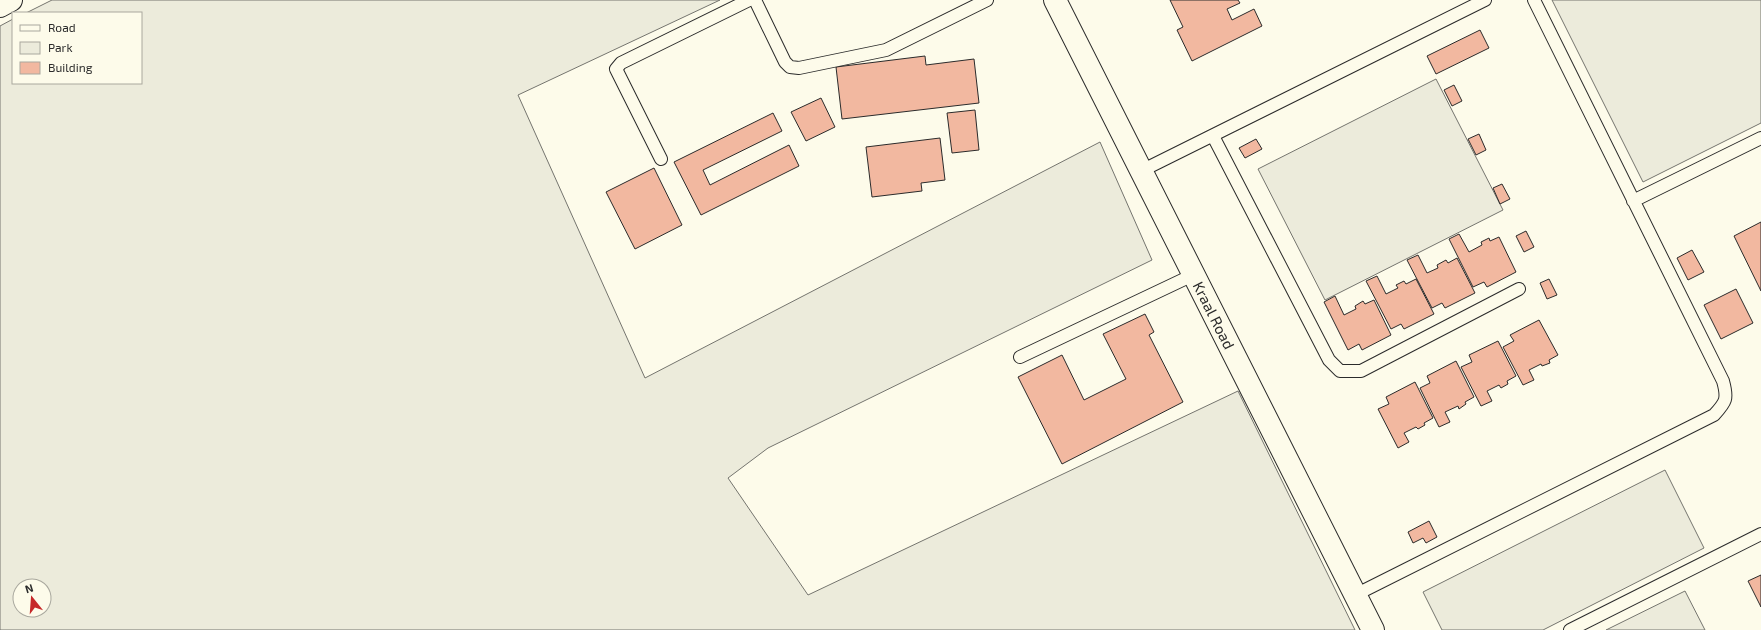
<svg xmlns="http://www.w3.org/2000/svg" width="1761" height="630" font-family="'Exo 2',sans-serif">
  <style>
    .green { fill: #ecebdb; stroke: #74746e; fill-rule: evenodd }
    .building { fill: #f2b8a0; stroke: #2b2b2b }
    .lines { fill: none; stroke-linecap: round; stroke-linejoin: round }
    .service-casing { stroke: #2b2b2b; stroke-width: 14 }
    .minor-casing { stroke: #2b2b2b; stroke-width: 24 }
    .service { stroke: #fdfbea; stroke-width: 12 }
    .minor { stroke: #fdfbea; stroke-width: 22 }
    .labels { text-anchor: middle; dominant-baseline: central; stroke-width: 3; stroke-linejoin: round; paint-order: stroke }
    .street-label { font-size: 15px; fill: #2b2b2b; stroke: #fdfbea }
  </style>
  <rect width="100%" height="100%" fill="#fdfbea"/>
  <path class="green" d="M 52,0 L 720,0 L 518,95 L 645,378 L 1100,142 L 1152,260 L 768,448 L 728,478 L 808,595 L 1238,391 L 1355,630 L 0,630 L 0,26 L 13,19 L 13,83 L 141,83 L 141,13 L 26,13 ZM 20,586 L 44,586 L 44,610 L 20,610 Z
    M 1552,0 L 1761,0 L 1761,123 L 1643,182 Z
    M 1436,79 L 1503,210 L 1325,300 L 1258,169 Z
    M 1665,470 L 1704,548 L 1543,630 L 1442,630 L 1423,592 Z
    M 1685,591 L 1705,630 L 1606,630 Z"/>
  <path class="building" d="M 1170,0 L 1238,0 L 1240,3 L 1227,9 L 1232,20 L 1254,9 L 1262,26 L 1192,61 L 1177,30 L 1183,27 Z
    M 1480,30 L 1489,48 L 1436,74 L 1427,56 Z
    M 925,56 L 926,65 L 974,59 L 979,103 L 842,119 L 836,67 Z
    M 1454,85 L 1462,101 L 1452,106 L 1444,90 Z
    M 821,98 L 835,127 L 806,141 L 791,112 Z
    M 975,110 L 979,150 L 952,153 L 947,113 Z
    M 773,113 L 782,131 L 703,170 L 710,185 L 789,145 L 799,166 L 701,215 L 674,162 Z
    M 1479,134 L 1486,150 L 1476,155 L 1468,139 Z
    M 940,138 L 945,180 L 921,183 L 922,191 L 872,197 L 866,147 Z
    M 1256,139 L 1262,149 L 1245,158 L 1239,148 Z
    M 654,168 L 682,225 L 635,249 L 606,192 Z
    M 1502,184 L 1510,199 L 1500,204 L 1493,188 Z
    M 1761,222 L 1761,291 L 1734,236 Z
    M 1526,231 L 1534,247 L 1524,252 L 1516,236 Z
    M 1459,234 L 1469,252 L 1482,245 L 1481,242 L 1489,238 L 1490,241 L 1499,237 L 1516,272 L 1487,287 L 1484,282 L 1473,287 L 1449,239 Z
    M 1692,250 L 1704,272 L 1688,280 L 1677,258 Z
    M 1418,255 L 1427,273 L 1438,268 L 1437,265 L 1446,260 L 1448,263 L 1457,258 L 1475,293 L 1445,308 L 1442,303 L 1432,308 L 1407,260 Z
    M 1377,276 L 1386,294 L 1398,288 L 1396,285 L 1404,281 L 1406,284 L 1416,279 L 1434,314 L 1404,329 L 1401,324 L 1391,329 L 1366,281 Z
    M 1549,279 L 1557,295 L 1547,299 L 1540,283 Z
    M 1736,289 L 1753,323 L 1721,339 L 1704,305 Z
    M 1335,296 L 1344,315 L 1356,309 L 1355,306 L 1363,301 L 1365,304 L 1374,300 L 1391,335 L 1362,350 L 1359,344 L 1348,350 L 1324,302 Z
    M 1145,314 L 1154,332 L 1149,335 L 1183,402 L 1062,464 L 1018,377 L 1062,355 L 1084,400 L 1126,379 L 1103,334 Z
    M 1539,320 L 1558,355 L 1549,360 L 1550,363 L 1542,366 L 1541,364 L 1529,370 L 1534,380 L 1523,385 L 1503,347 L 1514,341 L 1510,335 Z
    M 1498,341 L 1516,376 L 1507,381 L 1508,384 L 1501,388 L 1499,385 L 1487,391 L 1492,401 L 1481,406 L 1461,367 L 1472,362 L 1469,355 Z
    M 1456,361 L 1474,397 L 1465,402 L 1466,404 L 1459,409 L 1458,406 L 1445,412 L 1450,422 L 1439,427 L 1420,388 L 1430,383 L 1427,376 Z
    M 1415,382 L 1433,418 L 1424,423 L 1425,425 L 1418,429 L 1416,427 L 1404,433 L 1409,442 L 1398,448 L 1378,409 L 1389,404 L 1386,397 Z
    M 1429,521 L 1437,537 L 1426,543 L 1423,538 L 1413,543 L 1408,532 Z
    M 1761,575 L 1761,607 L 1748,581 Z"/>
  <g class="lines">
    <g class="service-casing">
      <path id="service" d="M 755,0 L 785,62 L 790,67 L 799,68 L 886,50 L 987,0
        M 1213,136 L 1329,360 L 1340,371 L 1361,371 L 1519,289
        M 661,159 L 616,69 L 621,63 L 749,0
        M 1141,171 L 1485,0
        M 1633,201 L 1761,138
        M 1020,357 L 1193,275
        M 1355,595 L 1714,415 C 1726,402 1728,399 1723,381 L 1534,0
        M 1570,630 L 1761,534"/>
    </g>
    <g class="minor-casing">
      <g id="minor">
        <path id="s1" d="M 1055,0 L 1373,630"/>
        <path d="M 0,6 L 11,0"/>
      </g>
    </g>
    <use href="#service" class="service"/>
    <use href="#minor" class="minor"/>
  </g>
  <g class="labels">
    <g class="street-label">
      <text stroke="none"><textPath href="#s1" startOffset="353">Kraal Road</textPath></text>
    </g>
  </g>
  <rect x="12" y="12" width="130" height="72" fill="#fdfbea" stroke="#a9a89e"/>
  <rect x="20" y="25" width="20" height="6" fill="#fdfbea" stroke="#a9a89e"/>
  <text x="48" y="32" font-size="12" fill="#2b2b2b">Road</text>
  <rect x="20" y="42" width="20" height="12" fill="#ecebdb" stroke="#a9a89e"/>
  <text x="48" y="52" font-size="12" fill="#2b2b2b">Park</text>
  <rect x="20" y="62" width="20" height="12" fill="#f2b8a0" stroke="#a9a89e"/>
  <text x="48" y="72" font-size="12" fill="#2b2b2b">Building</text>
  <g transform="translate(32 598) rotate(343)"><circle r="19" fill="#fdfbea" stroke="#a9a89e"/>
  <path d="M0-3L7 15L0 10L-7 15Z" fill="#c62828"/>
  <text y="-6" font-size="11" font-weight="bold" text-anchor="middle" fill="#2b2b2b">N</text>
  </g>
</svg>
